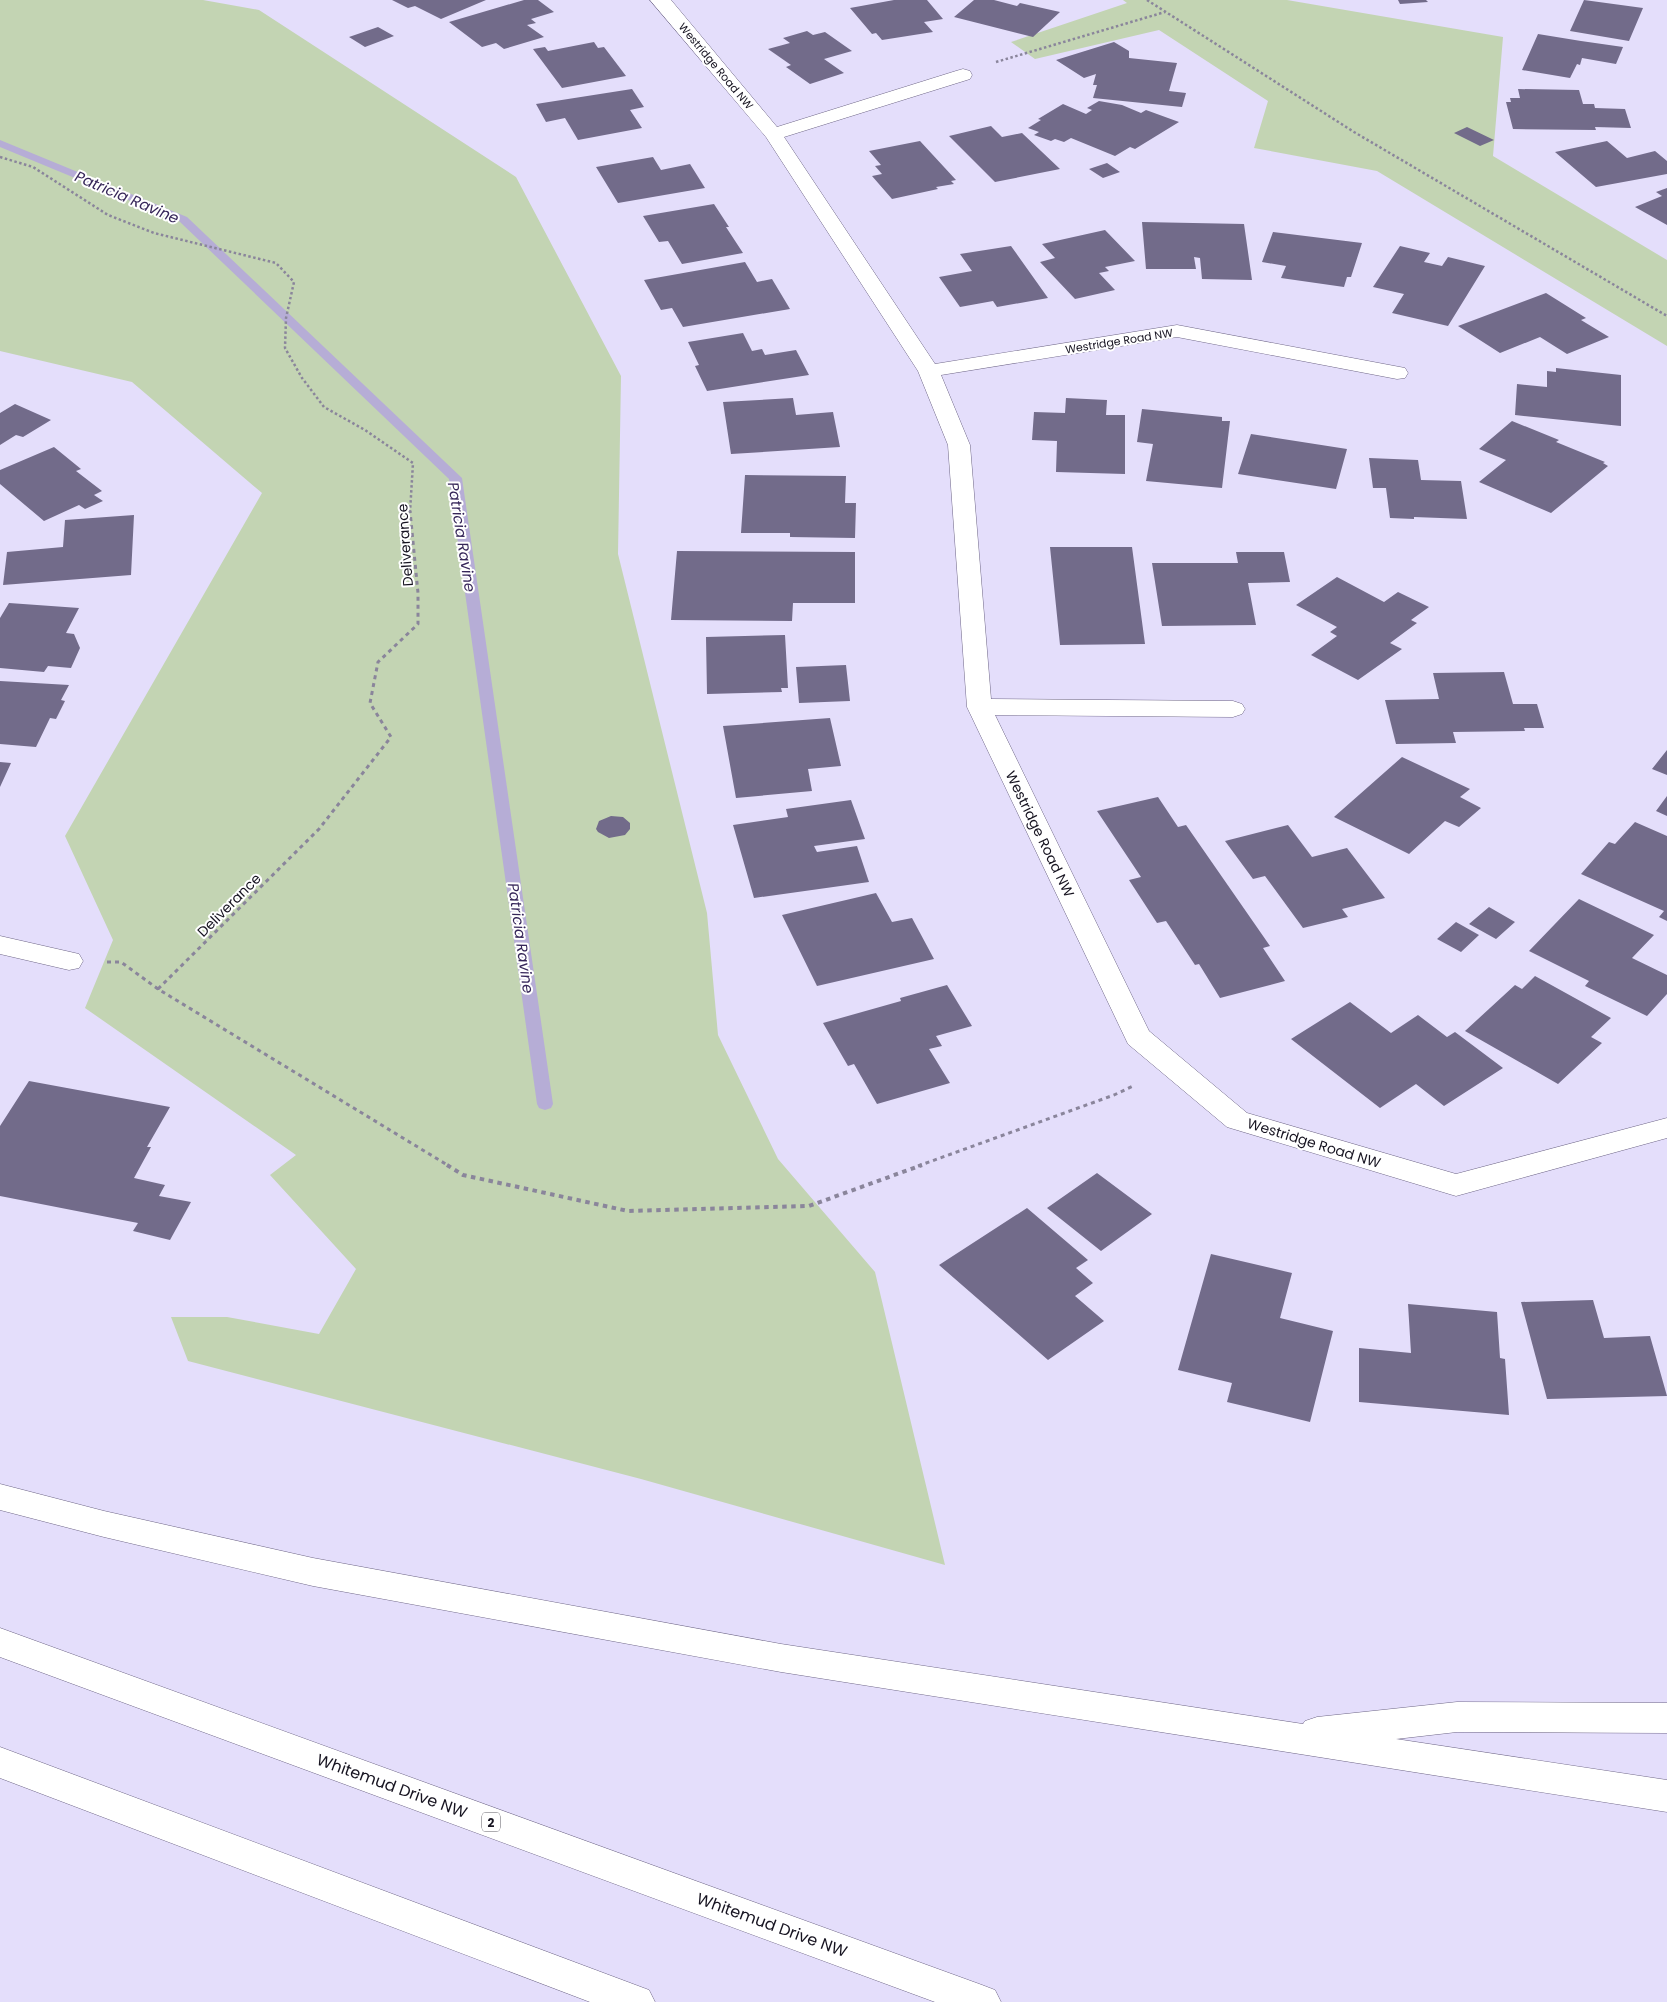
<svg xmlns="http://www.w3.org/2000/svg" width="1667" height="2002" font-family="Poppins,sans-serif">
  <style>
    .green { fill: #c3d4b3 }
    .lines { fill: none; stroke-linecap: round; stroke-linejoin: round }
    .stream { fill: #b6add6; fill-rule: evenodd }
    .building { fill: #726b8a }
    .minor-casing { stroke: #6f6787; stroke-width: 1 }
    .motorway-casing { stroke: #6f6787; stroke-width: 1 }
    .path-far2 { stroke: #8a859b; stroke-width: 2.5; stroke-dasharray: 2.5 2.5; stroke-linecap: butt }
    .path-far1 { stroke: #8a859b; stroke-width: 3; stroke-dasharray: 4 4; stroke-linecap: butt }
    .path { stroke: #8a859b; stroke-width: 4; stroke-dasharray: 4.5 4.5; stroke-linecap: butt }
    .minor { fill: #fff; fill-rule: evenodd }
    .motorway { fill: #fff; fill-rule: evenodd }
    .labels { text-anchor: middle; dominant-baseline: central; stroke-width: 4; stroke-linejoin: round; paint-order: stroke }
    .far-street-label { font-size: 11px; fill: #161320; stroke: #fff }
    .shield { fill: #fff; stroke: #5c5a63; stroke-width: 1 }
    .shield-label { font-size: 12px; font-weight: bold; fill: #161320 }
    .street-label { font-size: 14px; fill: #161320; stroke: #fff }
    .water-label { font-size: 15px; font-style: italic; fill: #362659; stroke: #fff }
    .near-street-label { font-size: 16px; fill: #161320; stroke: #fff }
  </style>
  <rect width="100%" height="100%" fill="#e4defb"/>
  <path class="green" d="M 0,0 L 203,0 L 259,10 L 516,177 L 621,376 L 618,554 L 707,913 L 718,1035 L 778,1159 L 875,1272 L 945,1565 L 641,1479 L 188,1361 L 171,1317 L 227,1317 L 319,1334 L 356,1269 L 270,1175 L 296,1155 L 85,1008 L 113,940 L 65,836 L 262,493 L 132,382 L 0,351 Z
    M 1123,0 L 1287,0 L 1503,37 L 1493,156 L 1667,260 L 1667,346 L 1377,171 L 1254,148 L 1268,101 L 1159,30 L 1035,59 L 1011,42 L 1127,3 Z"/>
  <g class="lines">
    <path class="stream" d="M 0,140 L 187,217 L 462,478 L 553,1104 L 551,1108 L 545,1110 L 539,1108 L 537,1104 L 449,479 L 179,221 L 0,147 Z"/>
  </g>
  <path class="building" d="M 392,0 L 486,0 L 441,19 L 415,6 L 408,8 Z
    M 524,0 L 538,0 L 554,12 L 531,19 L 536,23 L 527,25 L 544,37 L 504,49 L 496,43 L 482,47 L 449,22 Z
    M 894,0 L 927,0 L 943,19 L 924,22 L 933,32 L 882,40 L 876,33 L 872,34 L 850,8 Z
    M 974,0 L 994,0 L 1017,6 L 1020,3 L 1060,12 L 1033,37 L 954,17 Z
    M 1398,0 L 1426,0 L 1428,2 L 1400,4 Z
    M 1584,0 L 1643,8 L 1629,41 L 1570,31 Z
    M 378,27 L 394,36 L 365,47 L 349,37 Z
    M 807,31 L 813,35 L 825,32 L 852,51 L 824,59 L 844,73 L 810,84 L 786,67 L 791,65 L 768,49 L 790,43 L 783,38 Z
    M 1538,34 L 1581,41 L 1623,47 L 1616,64 L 1582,58 L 1580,65 L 1577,64 L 1570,78 L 1522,70 Z
    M 594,42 L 598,48 L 604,47 L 626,76 L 562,88 L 533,49 L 545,47 L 548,51 Z
    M 1114,42 L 1129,51 L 1129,58 L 1177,63 L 1169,91 L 1186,93 L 1182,107 L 1093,98 L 1097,85 L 1093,85 L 1096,74 L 1084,78 L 1056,60 Z
    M 632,89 L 644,107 L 630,110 L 642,128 L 578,140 L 565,118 L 546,122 L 536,104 Z
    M 1518,89 L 1579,90 L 1583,104 L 1594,104 L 1595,108 L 1625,109 L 1631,128 L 1595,127 L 1596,130 L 1513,129 L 1506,102 L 1511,102 L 1510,98 L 1520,98 Z
    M 1099,101 L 1122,105 L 1141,113 L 1146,110 L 1179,122 L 1135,149 L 1130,147 L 1115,156 L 1071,138 L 1064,142 L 1055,139 L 1051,141 L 1034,135 L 1039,132 L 1028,128 L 1041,120 L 1038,119 L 1063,104 L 1086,114 L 1092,110 L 1087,108 Z
    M 991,126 L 1002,137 L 1022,133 L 1060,169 L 995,182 L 949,136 Z
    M 1467,127 L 1494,140 L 1480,146 L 1454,133 Z
    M 920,141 L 956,180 L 951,181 L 954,184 L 936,187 L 938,189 L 892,199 L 872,176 L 882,174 L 875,166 L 881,165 L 869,151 Z
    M 1607,141 L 1627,158 L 1655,151 L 1667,161 L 1667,174 L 1596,187 L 1555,152 Z
    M 653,157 L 661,170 L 690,164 L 705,188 L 618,203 L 596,167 Z
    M 1107,163 L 1120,172 L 1103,178 L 1089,169 Z
    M 1667,188 L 1667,225 L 1635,207 L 1662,196 L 1656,192 Z
    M 714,204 L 729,227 L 726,227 L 743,253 L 682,264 L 668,241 L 659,242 L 643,216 Z
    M 1142,222 L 1244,224 L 1252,280 L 1202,279 L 1200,258 L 1194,257 L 1196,269 L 1146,269 Z
    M 1105,230 L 1135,261 L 1105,267 L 1109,271 L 1099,273 L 1115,290 L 1075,299 L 1040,262 L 1055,258 L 1042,244 Z
    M 1273,232 L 1362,243 L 1351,277 L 1347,277 L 1344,287 L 1281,278 L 1286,266 L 1262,262 Z
    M 1011,246 L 1048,298 L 997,307 L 993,301 L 960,307 L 939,277 L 972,271 L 960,254 Z
    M 1400,246 L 1430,253 L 1424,262 L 1442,266 L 1448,257 L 1485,266 L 1448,326 L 1392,313 L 1404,294 L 1373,287 Z
    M 745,262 L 757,282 L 772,279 L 790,309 L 683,327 L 672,308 L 661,310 L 644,280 Z
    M 1546,293 L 1586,318 L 1581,320 L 1609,337 L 1567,354 L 1540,337 L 1500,353 L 1458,326 Z
    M 743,333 L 752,351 L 762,349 L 765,355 L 796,350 L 809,375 L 707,391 L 695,366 L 699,365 L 688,342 Z
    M 1556,368 L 1621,375 L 1621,426 L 1515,415 L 1517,384 L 1547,387 L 1547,371 L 1556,372 Z
    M 793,398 L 796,415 L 833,412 L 840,447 L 731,454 L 723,402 Z
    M 1066,398 L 1107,400 L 1106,415 L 1125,415 L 1125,474 L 1056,472 L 1057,441 L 1032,440 L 1034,412 L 1065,413 Z
    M 15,404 L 51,420 L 23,437 L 16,435 L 0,445 L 0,413 Z
    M 1142,409 L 1222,417 L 1222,421 L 1230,421 L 1222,488 L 1146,481 L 1153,444 L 1137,442 Z
    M 1512,421 L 1559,440 L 1556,442 L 1605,462 L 1603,463 L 1608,466 L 1551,513 L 1479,482 L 1506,460 L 1479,449 Z
    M 1251,434 L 1347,449 L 1336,489 L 1238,474 Z
    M 54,447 L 81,469 L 76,471 L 102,491 L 94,495 L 103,501 L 85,509 L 79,505 L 44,521 L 0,484 L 0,470 Z
    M 1369,458 L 1418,460 L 1421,480 L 1461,481 L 1467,519 L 1414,517 L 1414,519 L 1390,518 L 1386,488 L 1373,488 Z
    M 745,475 L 846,476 L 845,503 L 856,503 L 855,538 L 790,537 L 790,533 L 741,533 Z
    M 134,515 L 131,575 L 3,585 L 7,552 L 63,547 L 65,520 Z
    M 1050,547 L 1132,547 L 1145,644 L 1060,645 Z
    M 677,551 L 855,552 L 855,603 L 793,603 L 792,621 L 671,620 Z
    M 1236,552 L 1284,552 L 1290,582 L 1248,583 L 1256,625 L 1162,626 L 1152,563 L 1238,563 Z
    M 1337,577 L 1384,602 L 1398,592 L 1429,607 L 1411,620 L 1417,623 L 1390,643 L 1402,649 L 1358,680 L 1311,655 L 1337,636 L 1330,632 L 1337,627 L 1296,605 Z
    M 9,603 L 79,608 L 66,633 L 74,634 L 80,648 L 71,668 L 48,666 L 44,672 L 0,668 L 0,618 Z
    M 785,635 L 788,688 L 781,688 L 782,692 L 707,694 L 706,637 Z
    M 846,665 L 850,701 L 799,703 L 796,667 Z
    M 1504,672 L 1513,704 L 1537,704 L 1544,728 L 1524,728 L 1525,731 L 1453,732 L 1456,743 L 1396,744 L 1385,700 L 1439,699 L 1433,673 Z
    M 0,681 L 69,685 L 61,700 L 65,701 L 56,719 L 50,718 L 36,747 L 0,744 Z
    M 830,718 L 841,766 L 808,769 L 812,791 L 736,798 L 723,726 Z
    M 1667,750 L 1667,775 L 1652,769 Z
    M 1402,757 L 1470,789 L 1460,797 L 1481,808 L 1459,827 L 1445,821 L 1409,854 L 1334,817 Z
    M 0,762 L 11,763 L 0,787 Z
    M 1667,796 L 1667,816 L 1656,811 Z
    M 1158,797 L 1178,827 L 1186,825 L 1270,946 L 1263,948 L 1285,981 L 1220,998 L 1199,964 L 1195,965 L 1166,921 L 1157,923 L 1129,880 L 1141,877 L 1097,811 Z
    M 851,800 L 865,839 L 814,846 L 817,852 L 857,846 L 869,882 L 754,898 L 733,825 L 788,817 L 786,809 Z
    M 611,816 L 623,817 L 630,823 L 630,829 L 625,835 L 609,838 L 598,832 L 596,829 L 599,821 Z
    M 1635,822 L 1667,836 L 1667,921 L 1659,917 L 1664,911 L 1581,874 L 1609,842 L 1615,844 Z
    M 1288,825 L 1312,857 L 1347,848 L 1385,898 L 1342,909 L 1348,917 L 1303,928 L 1265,876 L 1253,879 L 1225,841 Z
    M 876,893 L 892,922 L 912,918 L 934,959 L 817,986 L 782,915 Z
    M 1579,899 L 1654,935 L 1632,958 L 1667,975 L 1667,994 L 1647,1016 L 1585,986 L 1589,981 L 1529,951 Z
    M 1489,907 L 1515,922 L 1496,939 L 1469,924 Z
    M 1456,922 L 1479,935 L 1461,952 L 1437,939 Z
    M 1535,976 L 1611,1018 L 1591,1037 L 1602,1043 L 1558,1084 L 1465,1031 L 1515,985 L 1522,989 Z
    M 947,985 L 972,1026 L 936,1036 L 942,1046 L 929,1049 L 950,1083 L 877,1104 L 854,1064 L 848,1066 L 823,1023 L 901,1001 L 900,998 Z
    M 1350,1002 L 1391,1033 L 1418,1015 L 1447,1037 L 1455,1032 L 1503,1068 L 1444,1106 L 1416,1084 L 1380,1108 L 1291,1039 Z
    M 29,1081 L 170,1107 L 147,1147 L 151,1147 L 134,1178 L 165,1185 L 159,1196 L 191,1202 L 170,1240 L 133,1231 L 138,1223 L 0,1196 L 0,1126 Z
    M 1097,1173 L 1152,1214 L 1101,1251 L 1047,1208 Z
    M 1027,1208 L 1088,1260 L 1076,1268 L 1093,1283 L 1075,1296 L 1104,1321 L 1048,1360 L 939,1265 Z
    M 1211,1254 L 1292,1273 L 1280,1318 L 1333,1331 L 1310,1422 L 1227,1402 L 1232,1383 L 1178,1370 Z
    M 1593,1300 L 1604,1338 L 1650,1336 L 1667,1396 L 1547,1399 L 1521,1302 Z
    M 1408,1304 L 1497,1312 L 1500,1358 L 1505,1359 L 1509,1415 L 1359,1402 L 1359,1348 L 1411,1353 Z"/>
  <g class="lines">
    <g class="minor-casing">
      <path id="minor" d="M 650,0 L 671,0 L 777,127 L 956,71 L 963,69 L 970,71 L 972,75 L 970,79 L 784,137 L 935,364 L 1177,325 L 1405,368 L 1408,373 L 1405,378 L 1397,379 L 1177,337 L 941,375 L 970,445 L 991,699 L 1233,701 L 1242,704 L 1245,709 L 1242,714 L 1233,717 L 995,715 L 1149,1031 L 1247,1113 L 1456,1174 L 1667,1118 L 1667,1138 L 1456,1196 L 1227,1127 L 1128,1044 L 967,707 L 948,445 L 918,371 L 766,137 Z
        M 0,936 L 79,954 L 83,961 L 79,968 L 69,970 L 0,954 Z"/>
    </g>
    <g class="motorway-casing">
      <path id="motorway" d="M 0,1484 L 104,1511 L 313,1558 L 781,1644 L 1303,1724 L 1305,1721 L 1317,1717 L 1457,1702 L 1667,1703 L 1667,1733 L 1457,1732 L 1396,1739 L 1667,1780 L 1667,1812 L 781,1672 L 313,1586 L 104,1537 L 0,1510 Z
        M 0,1628 L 982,1985 L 995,1990 L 1001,2002 L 935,2002 L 0,1657 Z
        M 0,1747 L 649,1990 L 655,2002 L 590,2002 L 0,1778 Z"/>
    </g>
    <path class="path-far2" d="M 1147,0 L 1354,132 L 1667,316
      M 996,62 L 1165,12
      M 0,157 L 33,167 L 108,215 L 154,233 L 276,263 L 294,282 L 286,318 L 285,348 L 302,378 L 324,407 L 365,430 L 413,463 L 410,512"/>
    <path class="path-far1" d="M 107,962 L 121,962 L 158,989 L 449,1166
      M 158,989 L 319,829 L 391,737 L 370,703 L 378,662 L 418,624 L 418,593 L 410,511
      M 918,1166 L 1114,1095 L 1133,1086"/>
    <path class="path" d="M 447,1165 L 463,1175 L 628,1211 L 809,1206 L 922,1165"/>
    <use href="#minor" class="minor"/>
    <use href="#motorway" class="motorway"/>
  </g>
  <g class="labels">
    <g class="far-street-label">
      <text transform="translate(716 66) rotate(50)">Westridge Road NW</text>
      <text transform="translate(1119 341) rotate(-9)">Westridge Road NW</text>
    </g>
    <rect class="shield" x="482" y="1812.5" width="18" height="19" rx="4"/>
    <g class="shield-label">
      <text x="491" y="1822">2</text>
    </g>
    <g class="street-label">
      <text transform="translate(405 545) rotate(-94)">Deliverance</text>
      <text transform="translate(1040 834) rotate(64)">Westridge Road NW</text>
      <text transform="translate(229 905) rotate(-45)">Deliverance</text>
      <text transform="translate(1314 1143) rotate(17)">Westridge Road NW</text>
    </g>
    <g class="water-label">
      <text transform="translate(127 197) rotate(23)">Patricia Ravine</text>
      <text transform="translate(462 537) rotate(81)">Patricia Ravine</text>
      <text transform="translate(521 938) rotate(82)">Patricia Ravine</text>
    </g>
    <g class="near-street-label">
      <text transform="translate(392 1786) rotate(20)">Whitemud Drive NW</text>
      <text transform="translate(772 1925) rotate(20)">Whitemud Drive NW</text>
    </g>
  </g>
</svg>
